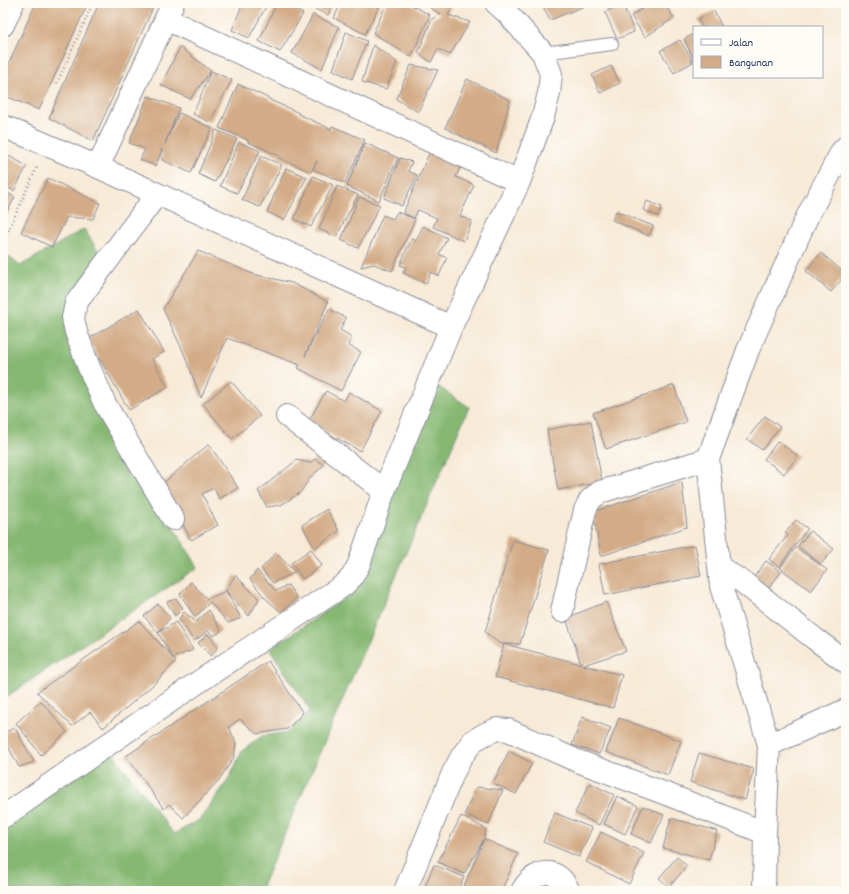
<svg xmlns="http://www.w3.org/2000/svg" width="849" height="894" font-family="Dekko,sans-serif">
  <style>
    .forest { fill: #86b872; stroke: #507468 }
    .building { fill: #d3ac87 }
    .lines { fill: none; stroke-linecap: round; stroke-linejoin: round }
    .lane-casing { stroke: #898c9a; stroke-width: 14 }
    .street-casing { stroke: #898c9a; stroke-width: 24 }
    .path { stroke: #898c9a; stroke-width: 2.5; stroke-dasharray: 1 3; stroke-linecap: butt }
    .lane { stroke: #fff; stroke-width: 12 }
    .street { stroke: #fff; stroke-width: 22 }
  </style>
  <rect width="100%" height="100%" fill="#fdfcf7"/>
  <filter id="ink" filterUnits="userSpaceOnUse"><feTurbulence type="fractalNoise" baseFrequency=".025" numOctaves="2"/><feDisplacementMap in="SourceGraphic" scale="8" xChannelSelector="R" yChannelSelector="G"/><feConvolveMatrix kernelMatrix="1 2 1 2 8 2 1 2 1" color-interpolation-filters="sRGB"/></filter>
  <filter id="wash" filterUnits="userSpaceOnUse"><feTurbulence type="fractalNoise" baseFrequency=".012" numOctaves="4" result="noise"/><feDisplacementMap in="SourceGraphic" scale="16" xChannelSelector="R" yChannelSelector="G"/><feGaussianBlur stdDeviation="0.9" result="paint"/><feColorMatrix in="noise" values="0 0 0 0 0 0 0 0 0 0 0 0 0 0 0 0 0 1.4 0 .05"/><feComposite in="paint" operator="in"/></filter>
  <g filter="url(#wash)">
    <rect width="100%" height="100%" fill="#f7ead6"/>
    <path class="forest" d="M 84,229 L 102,257 L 65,326 L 96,402 L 198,567 L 3,699 L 3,252 L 20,266 Z
      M 436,385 L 469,407 L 260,891 L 3,891 L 3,817 L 107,746 L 174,834 L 199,820 L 229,779 L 242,751 L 262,736 L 288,732 L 310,711 L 270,649 L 351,594 Z"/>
    <g id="blocks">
      <path class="building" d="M 36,3 L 88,3 L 39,110 L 3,95 L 3,76 Z
        M 99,3 L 155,3 L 93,141 L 49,118 Z
        M 243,3 L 268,3 L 249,38 L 232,30 Z
        M 277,3 L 284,3 L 303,14 L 280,52 L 259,41 Z
        M 302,3 L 333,3 L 328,15 Z
        M 341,3 L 381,3 L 365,34 L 334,18 Z
        M 387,3 L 408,3 L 430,15 L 411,57 L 373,33 Z
        M 432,3 L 454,3 L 448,15 L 470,22 L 450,55 L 438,49 L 431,62 L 418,53 L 432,19 L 441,14 L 430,8 Z
        M 541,3 L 592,3 L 550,20 Z
        M 651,3 L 664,3 L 674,18 L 645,37 L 631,16 Z
        M 623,4 L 634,32 L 617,39 L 605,12 Z
        M 714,11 L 722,27 L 702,27 L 698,19 Z
        M 313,15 L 339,27 L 322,69 L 292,53 Z
        M 346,32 L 367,41 L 352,79 L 333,70 Z
        M 694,34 L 694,60 L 684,39 Z
        M 680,40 L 693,62 L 674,73 L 660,51 Z
        M 373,45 L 397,62 L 386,89 L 362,82 Z
        M 180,47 L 211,71 L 190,99 L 161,85 Z
        M 411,65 L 438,70 L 418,112 L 396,99 Z
        M 611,66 L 620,83 L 600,93 L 592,75 Z
        M 211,71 L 232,80 L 210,122 L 193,114 Z
        M 467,79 L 510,100 L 496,153 L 445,128 Z
        M 238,84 L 270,99 L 270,100 L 299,113 L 298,114 L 331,129 L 332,126 L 365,140 L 345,183 L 313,169 L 317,161 L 311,172 L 279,158 L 280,156 L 248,142 L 248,140 L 219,128 Z
        M 148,96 L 179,108 L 165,144 L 179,113 L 212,128 L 191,173 L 162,160 L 162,149 L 156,166 L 140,160 L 145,149 L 129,143 Z
        M 216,130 L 237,139 L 215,182 L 198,174 Z
        M 239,142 L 260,151 L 237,193 L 220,186 Z
        M 365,143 L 398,158 L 379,201 L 347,186 Z
        M 431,149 L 462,163 L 456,177 L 474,185 L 460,216 L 472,221 L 464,241 L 433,227 L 437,218 L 418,210 L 414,218 L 403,213 Z
        M 3,153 L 27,166 L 14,191 L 3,185 Z
        M 261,156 L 282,165 L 260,207 L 242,200 Z
        M 400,158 L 412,162 L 408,171 L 417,175 L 402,206 L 384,198 Z
        M 286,168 L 307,177 L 284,220 L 267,212 Z
        M 313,176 L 333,185 L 311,227 L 294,219 Z
        M 48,178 L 100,203 L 93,219 L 67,217 L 52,247 L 21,232 Z
        M 337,186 L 358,195 L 336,237 L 319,229 Z
        M 3,191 L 15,197 L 3,220 Z
        M 359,197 L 380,205 L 358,248 L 341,240 Z
        M 647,201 L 662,207 L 658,216 L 643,210 Z
        M 616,211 L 653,226 L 649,236 L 612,220 Z
        M 397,212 L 415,219 L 392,271 L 374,264 L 361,267 L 383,215 L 393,219 Z
        M 423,226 L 447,238 L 439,254 L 447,258 L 439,276 L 431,272 L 426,284 L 403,273 L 406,267 L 400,265 L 412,238 L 416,241 Z
        M 198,251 L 253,274 L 292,283 L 328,302 L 305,356 L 329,309 L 346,318 L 340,330 L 352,337 L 348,345 L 361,352 L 341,391 L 298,368 L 300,365 L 227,338 L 201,398 L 183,351 L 163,309 Z
        M 821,253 L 846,274 L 831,292 L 806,271 Z
        M 139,309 L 164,352 L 152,359 L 168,387 L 129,410 L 88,339 Z
        M 231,381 L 260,416 L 232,439 L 203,404 Z
        M 674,385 L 686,422 L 606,449 L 593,413 Z
        M 326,391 L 344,401 L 349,392 L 382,411 L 360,451 L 308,422 Z
        M 765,416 L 780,427 L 762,450 L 747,439 Z
        M 591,421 L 602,482 L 558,490 L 547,430 Z
        M 778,441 L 798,456 L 784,474 L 764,459 Z
        M 209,444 L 238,488 L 219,499 L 214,488 L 202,494 L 218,525 L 191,540 L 162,484 Z
        M 315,459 L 324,465 L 310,478 L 300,493 L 281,505 L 267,507 L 258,491 L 297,460 L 310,463 Z
        M 682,482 L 687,527 L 601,556 L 593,512 Z
        M 327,509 L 339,531 L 315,548 L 302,525 Z
        M 796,520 L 808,529 L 797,542 L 779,567 L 769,559 L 788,535 L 785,533 Z
        M 810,531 L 834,549 L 821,564 L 798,546 Z
        M 513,540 L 549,550 L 520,644 L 500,644 L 485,632 Z
        M 695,545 L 701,576 L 605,595 L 599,564 Z
        M 796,547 L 827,570 L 811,591 L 780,568 Z
        M 311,549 L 322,565 L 303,579 L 291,563 Z
        M 276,553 L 295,572 L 273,583 L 261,569 Z
        M 766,561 L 781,572 L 769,588 L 754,577 Z
        M 257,570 L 276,591 L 288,585 L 297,598 L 281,612 L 264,597 L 250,579 Z
        M 235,575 L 259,599 L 249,616 L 226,591 Z
        M 191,582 L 207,599 L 226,591 L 241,618 L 228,623 L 210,602 L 195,617 L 180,594 Z
        M 176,599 L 183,608 L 175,616 L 167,602 Z
        M 606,602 L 626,651 L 583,665 L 622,675 L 613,708 L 495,677 L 504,644 L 581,664 L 566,618 Z
        M 158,604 L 170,618 L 158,633 L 144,616 Z
        M 209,610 L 221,631 L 214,636 L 208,631 L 194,641 L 179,619 L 184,612 L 196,622 Z
        M 139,621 L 176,661 L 155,683 L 103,728 L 90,712 L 72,726 L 37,692 Z
        M 176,622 L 193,650 L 173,658 L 158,633 Z
        M 208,634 L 218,647 L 211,656 L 198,643 Z
        M 268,661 L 303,713 L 287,729 L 257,734 L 240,719 L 229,727 L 236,743 L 234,757 L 219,780 L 183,818 L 169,804 L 164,809 L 126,756 Z
        M 41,701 L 67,732 L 41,755 L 16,723 Z
        M 582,717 L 611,728 L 599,754 L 572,745 Z
        M 619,718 L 681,741 L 668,775 L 606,752 Z
        M 15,728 L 34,762 L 19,767 L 3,737 L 3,733 Z
        M 509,751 L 532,763 L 516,794 L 493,783 Z
        M 699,753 L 754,769 L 745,800 L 690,782 Z
        M 590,783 L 614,795 L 599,825 L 575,813 Z
        M 476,787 L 503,790 L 488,825 L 465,814 Z
        M 617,796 L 638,806 L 625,834 L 604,824 Z
        M 643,806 L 664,815 L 651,843 L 631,834 Z
        M 555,813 L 592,828 L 579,857 L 543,842 Z
        M 461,816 L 486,829 L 484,839 L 464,874 L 438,862 Z
        M 671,818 L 717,831 L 709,860 L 663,848 Z
        M 601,832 L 644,853 L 629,884 L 586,862 Z
        M 484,839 L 518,854 L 501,891 L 462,891 Z
        M 677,857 L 687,866 L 669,887 L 659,878 Z
        M 434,865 L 464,877 L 458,891 L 423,891 Z"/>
    </g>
  </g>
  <g filter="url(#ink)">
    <use href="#blocks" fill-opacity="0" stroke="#898c9a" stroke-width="1"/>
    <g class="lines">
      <g class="lane-casing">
        <path id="lane" d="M 543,53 L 612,44"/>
      </g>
      <g class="street-casing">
        <path id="street" d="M 166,19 L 519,182
          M 3,25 L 13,3
          M 3,126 L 98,167 L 451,327
          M 98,167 L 173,3
          M 157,194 L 76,303 L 73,318 L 76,332 L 88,365 L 105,404 L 173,519
          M 287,416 L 384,491
          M 719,567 L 744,583 L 815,639 L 846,662
          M 562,611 L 585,510 L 590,500 L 600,492 L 708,459
          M 769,745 L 846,710
          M 3,817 L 191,687 L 344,585 L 352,577 L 359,564 L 384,491 L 451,327 L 519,182 L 543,117 L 549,93 L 551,74 L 543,53 L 508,14 L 496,3
          M 405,891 L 453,773 L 462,756 L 473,741 L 485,734 L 497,729 L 508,730 L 575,760 L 669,795 L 765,833
          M 522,891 C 530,876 548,865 562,880 C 565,883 567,888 569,891
          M 764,891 L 765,833 L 769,745 L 721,586 L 719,567 L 708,459 L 748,350 L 807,217 L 842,151 L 846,147"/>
      </g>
      <path class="path" d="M 57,83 L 93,3
        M 5,238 L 38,165"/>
      <use href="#lane" class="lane"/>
      <use href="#street" class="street"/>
    </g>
  </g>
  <rect width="849" height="894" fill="none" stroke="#fdfcf7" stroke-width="16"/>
  <rect x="693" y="26" width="130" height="52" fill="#fdfcf7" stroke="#a3aaba"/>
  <rect x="701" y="39" width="20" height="6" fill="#ffffff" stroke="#a3aaba"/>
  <text x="729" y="46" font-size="12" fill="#1b2f5e">Jalan</text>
  <rect x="701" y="56" width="20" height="12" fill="#d3ac87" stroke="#a3aaba"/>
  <text x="729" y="66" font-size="12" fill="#1b2f5e">Bangunan</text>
</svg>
